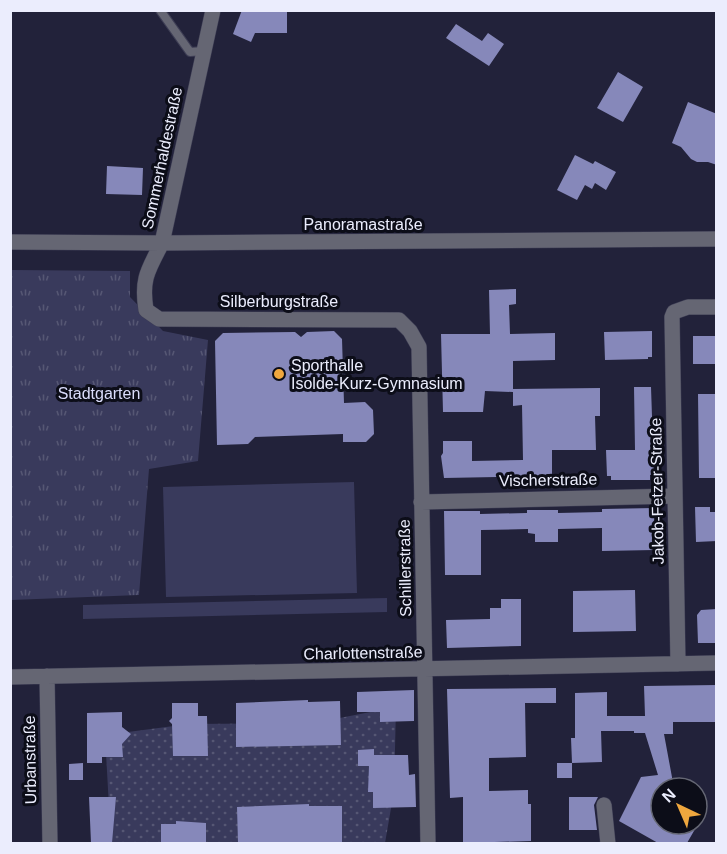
<svg xmlns="http://www.w3.org/2000/svg" width="727" height="854" font-family="Helvetica,sans-serif">
  <style>
    .grass { fill: url(#grass-tufts) }
    .garden { fill: url(#garden-dots) }
    .pitch { fill: #393a5c }
    .building { fill: #8688ba }
    .lines { fill: none; stroke-linecap: round; stroke-linejoin: round }
    .service-casing { stroke: #3e3e55; stroke-width: 10 }
    .minor-casing { stroke: #3e3e55; stroke-width: 16 }
    .service { stroke: #656673; stroke-width: 8 }
    .minor { stroke: #656673; stroke-width: 15 }
    .poi-dot { fill: #efa73e; stroke: #0c0d18; stroke-width: 2 }
    .labels { text-anchor: middle; dominant-baseline: central; stroke-width: 6; stroke-linejoin: round; paint-order: stroke }
    .street-label { font-size: 16px; fill: #ebedfd; stroke: #0c0d18 }
    .poi-label { font-size: 16px; fill: #ebedfd; stroke: #0c0d18; text-anchor: start }
    .park-label { font-size: 16px; fill: #dbddfc; stroke: #0c0d18 }
  </style>
  <defs>
    <pattern id="grass-tufts" width="24" height="20" patternUnits="userSpaceOnUse" patternTransform="scale(1.5)"><rect width="24" height="20" fill="#393a5c"/><path d="M3 7l-1-3M5 7V3M7 7l1-3M15 17l-1-3M17 17v-4M19 17l1-3" fill="none" stroke="#565774"/></pattern>
    <pattern id="garden-dots" width="8" height="8" patternUnits="userSpaceOnUse" patternTransform="scale(1.5)"><rect width="8" height="8" fill="#393a5c"/><path d="M2 2h.1M6 6h.1" fill="none" stroke="#565774" stroke-width="1.8" stroke-linecap="round"/></pattern>
  </defs>
  <rect width="100%" height="100%" fill="#22223a"/>
  <path class="grass" d="M 10,270 L 130,271 L 130,297 L 163,331 L 208,340 L 198,461 L 149,469 L 139,595 L 11,600 Z"/>
  <path class="garden" d="M 396,707 L 394,791 L 385,843 L 111,843 L 105,735 L 189,724 L 314,723 Z"/>
  <path class="pitch" d="M 354,482 L 357,593 L 166,597 L 163,487 Z
    M 387,598 L 387,612 L 83,619 L 83,605 Z"/>
  <path class="building" d="M 242,10 L 287,10 L 287,33 L 255,33 L 251,42 L 233,34 Z
    M 456,24 L 482,41 L 488,33 L 504,44 L 489,66 L 446,38 Z
    M 618,72 L 643,87 L 623,122 L 597,108 Z
    M 688,102 L 717,114 L 717,165 L 708,162 L 697,162 L 691,159 L 681,147 L 672,143 Z
    M 575,155 L 593,164 L 595,161 L 616,172 L 606,190 L 595,183 L 592,189 L 585,185 L 577,200 L 557,190 Z
    M 107,166 L 143,168 L 142,195 L 106,194 Z
    M 516,289 L 516,304 L 509,305 L 510,334 L 555,333 L 555,360 L 513,361 L 513,392 L 485,391 L 483,412 L 443,412 L 441,334 L 490,334 L 489,290 Z
    M 334,331 L 342,339 L 344,403 L 365,402 L 373,410 L 374,434 L 366,442 L 343,442 L 343,434 L 255,437 L 248,444 L 217,445 L 215,341 L 223,333 L 295,332 L 301,337 L 307,332 Z
    M 652,331 L 652,357 L 648,357 L 648,359 L 605,360 L 604,332 Z
    M 693,336 L 717,336 L 717,364 L 693,364 Z
    M 634,387 L 651,387 L 654,475 L 650,475 L 650,480 L 611,480 L 611,476 L 607,476 L 606,450 L 635,450 Z
    M 600,388 L 600,416 L 595,416 L 596,450 L 552,450 L 552,476 L 444,478 L 441,456 L 443,453 L 443,441 L 472,441 L 472,461 L 523,460 L 522,405 L 513,406 L 513,389 Z
    M 698,394 L 717,394 L 717,478 L 699,478 Z
    M 695,507 L 710,507 L 710,512 L 717,512 L 717,541 L 696,542 Z
    M 654,508 L 654,550 L 602,551 L 602,528 L 558,529 L 558,542 L 535,542 L 535,534 L 528,533 L 528,529 L 481,530 L 481,575 L 445,575 L 444,511 L 480,511 L 480,514 L 527,513 L 527,510 L 558,510 L 558,513 L 602,512 L 602,509 Z
    M 635,590 L 636,631 L 573,632 L 573,591 Z
    M 501,599 L 521,599 L 521,646 L 447,648 L 446,620 L 490,619 L 490,608 L 501,608 Z
    M 717,609 L 717,643 L 698,643 L 697,615 L 701,610 Z
    M 717,685 L 717,722 L 673,722 L 673,734 L 664,734 L 674,788 L 662,788 L 661,785 L 661,824 L 698,824 L 687,843 L 658,843 L 619,821 L 641,777 L 658,775 L 645,733 L 634,733 L 634,731 L 601,731 L 602,762 L 572,763 L 571,738 L 575,738 L 575,693 L 607,692 L 607,716 L 645,716 L 644,686 Z
    M 556,688 L 556,703 L 525,703 L 526,757 L 489,758 L 489,791 L 528,790 L 528,804 L 531,804 L 531,841 L 463,843 L 463,797 L 450,798 L 447,689 Z
    M 414,690 L 414,721 L 380,722 L 380,712 L 357,712 L 357,692 Z
    M 308,700 L 308,702 L 340,701 L 341,745 L 236,747 L 236,703 Z
    M 172,703 L 198,703 L 198,716 L 207,716 L 208,756 L 173,756 L 172,724 L 169,721 L 172,718 Z
    M 122,712 L 122,727 L 131,734 L 122,744 L 123,757 L 102,757 L 102,763 L 87,763 L 87,713 Z
    M 374,749 L 374,755 L 408,755 L 409,775 L 415,774 L 416,807 L 373,808 L 373,792 L 368,792 L 369,766 L 358,766 L 358,750 Z
    M 83,763 L 83,780 L 69,780 L 69,764 Z
    M 557,763 L 572,763 L 572,778 L 557,778 Z
    M 89,797 L 116,797 L 112,843 L 91,843 Z
    M 569,797 L 598,797 L 594,805 L 597,830 L 569,830 Z
    M 309,804 L 309,806 L 342,806 L 342,843 L 238,843 L 237,807 Z
    M 176,821 L 206,823 L 206,843 L 161,843 L 161,824 L 176,824 Z"/>
  <g class="lines">
    <g class="service-casing">
      <path id="service" d="M 160,10 L 190,52 L 204,51"/>
    </g>
    <g class="minor-casing">
      <path id="minor" d="M 213,10 L 162,243 C 148,270 141,279 146,310 L 159,319 L 399,320 L 410,331 L 419,347 L 428,844
        M 10,242 L 162,243 L 716,239
        M 421,502 L 675,496
        M 678,664 L 672,317 L 674,312 L 688,307 L 716,307
        M 47,676 L 50,844
        M 10,677 L 716,663
        M 604,805 L 608,844"/>
    </g>
    <use href="#service" class="service"/>
    <use href="#minor" class="minor"/>
  </g>
  <circle class="poi-dot" cx="279" cy="374" r="6"/>
  <g class="labels">
    <g class="street-label">
      <text transform="translate(162 158) rotate(-78)">Sommerhaldestraße</text>
      <text x="363" y="224">Panoramastraße</text>
      <text x="279" y="301">Silberburgstraße</text>
      <text transform="translate(548 480) rotate(-1)">Vischerstraße</text>
      <text transform="translate(657 491) rotate(-91)">Jakob-Fetzer-Straße</text>
      <text transform="translate(405 568) rotate(-91)">Schillerstraße</text>
      <text transform="translate(363 653) rotate(-1)">Charlottenstraße</text>
      <text transform="translate(30 760) rotate(-91)">Urbanstraße</text>
    </g>
    <g class="poi-label">
      <text x="291" y="365">Sporthalle<tspan x="291" dy="18">Isolde-Kurz-Gymnasium</tspan></text>
    </g>
    <g class="park-label">
      <text x="99" y="393">Stadtgarten</text>
    </g>
  </g>
  <rect width="727" height="854" fill="none" stroke="#ebedfd" stroke-width="24"/>
  <g transform="translate(679 806) rotate(316)"><circle r="28" fill="#0c0d18" stroke="#656774" stroke-width="1.5"/>
  <path d="M0-4.5L10 22L0 15L-10 22Z" fill="#efa73e"/>
  <text y="-9" font-size="16" font-weight="bold" text-anchor="middle" fill="#ebedfd">N</text>
  </g>
</svg>
